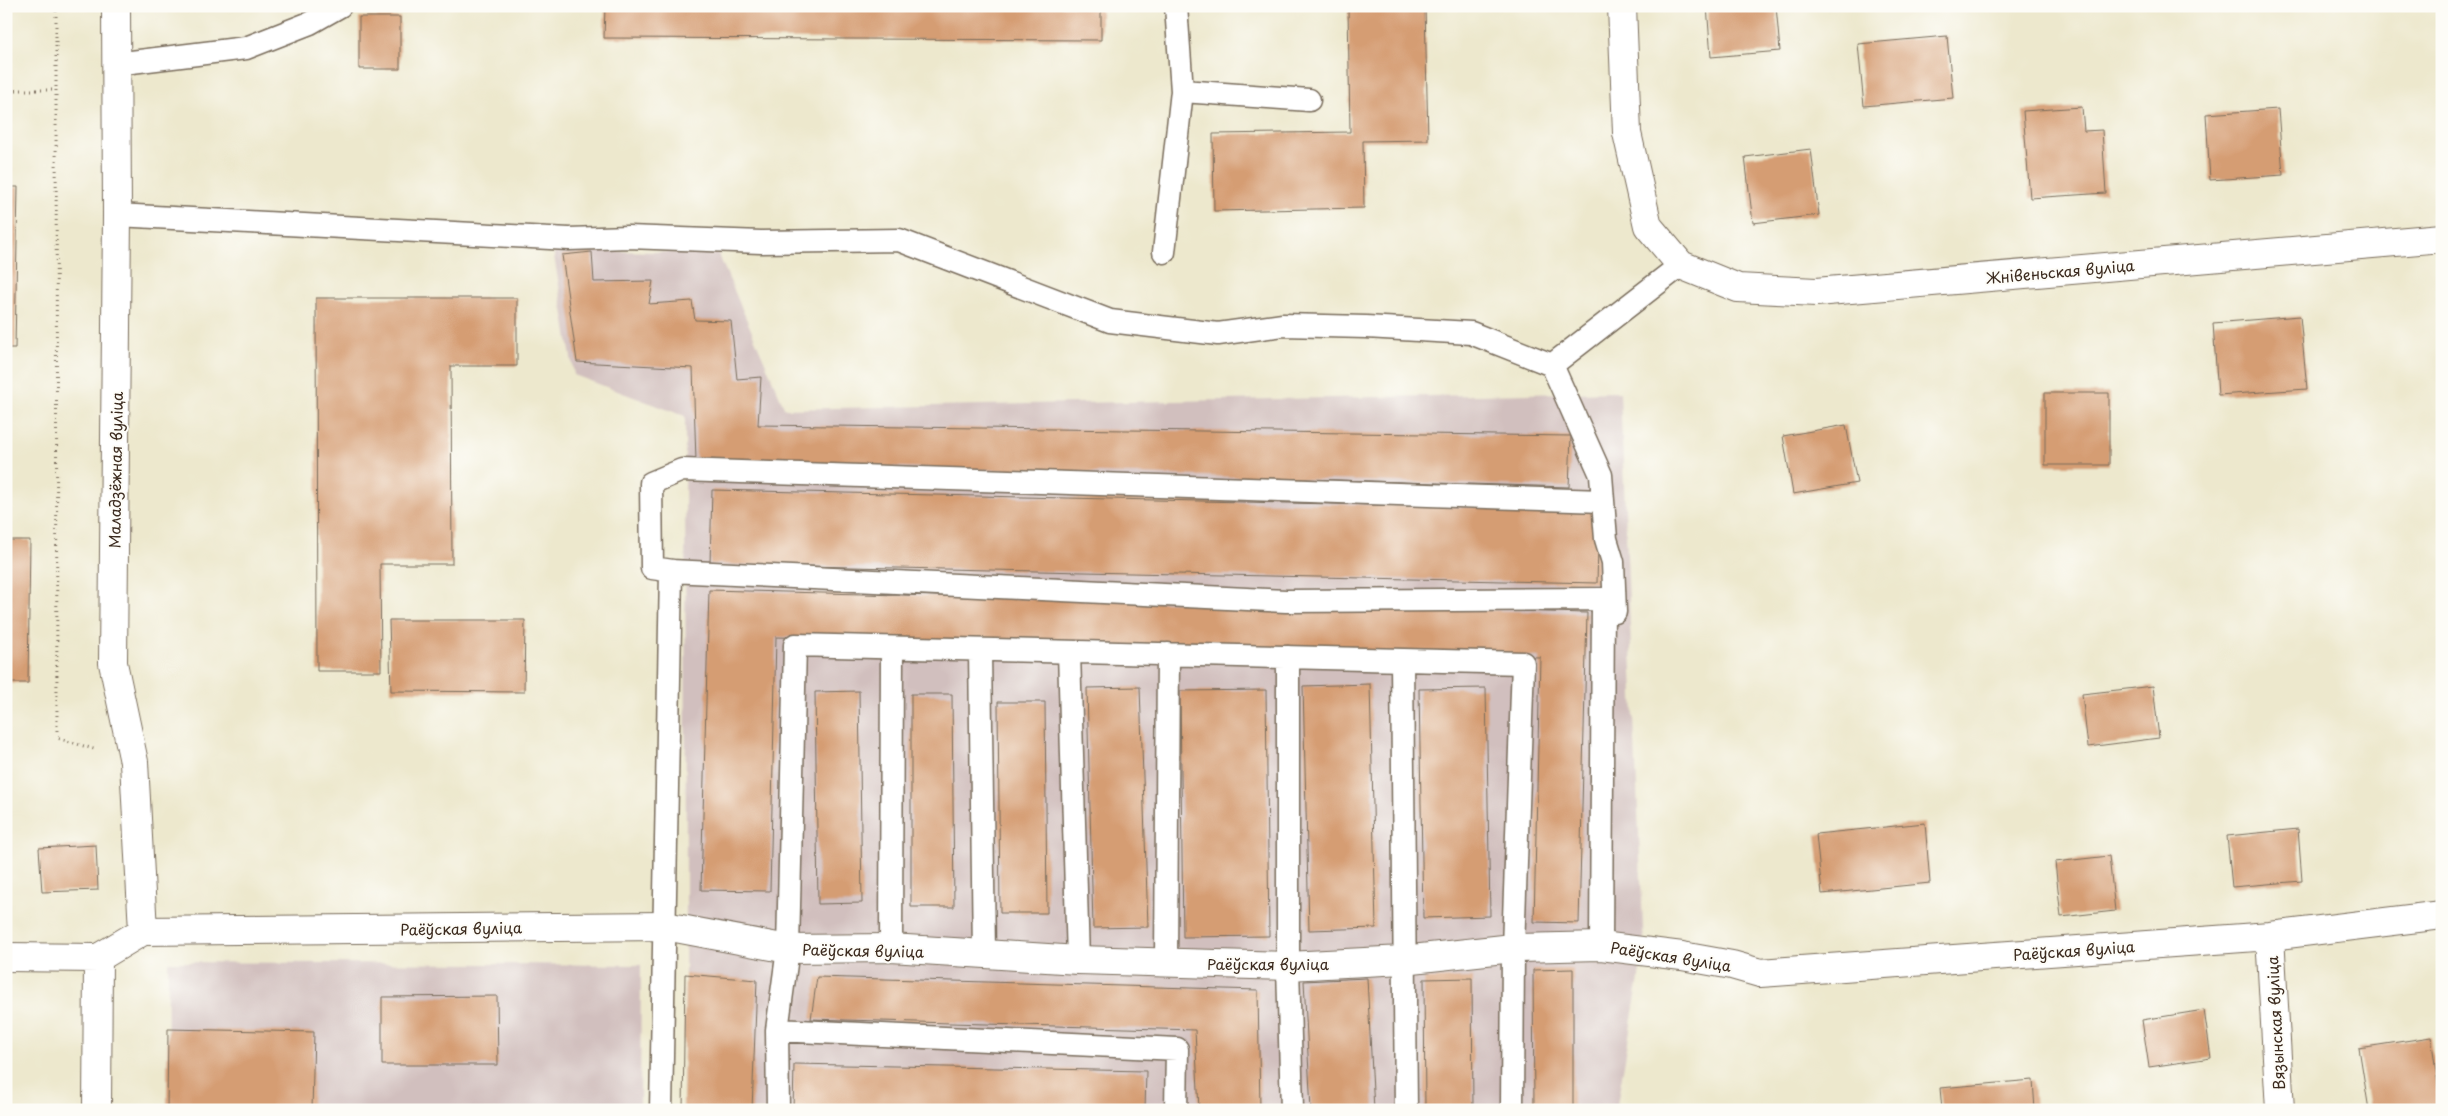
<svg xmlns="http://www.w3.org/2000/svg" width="2448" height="1116" font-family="'Playpen Sans',sans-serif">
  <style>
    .industrial { fill: #d1bfbe }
    .building { fill: #d59d73 }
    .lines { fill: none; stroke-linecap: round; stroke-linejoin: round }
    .lane-casing { stroke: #796c5b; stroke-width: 25 }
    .street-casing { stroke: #796c5b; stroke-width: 30 }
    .path { stroke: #796c5b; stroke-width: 3; stroke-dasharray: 1 4; stroke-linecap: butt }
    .lane { stroke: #fff; stroke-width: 22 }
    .street { stroke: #fff; stroke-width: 28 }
    .labels { text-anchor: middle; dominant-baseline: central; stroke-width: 4; stroke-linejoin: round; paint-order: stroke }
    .street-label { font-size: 15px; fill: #3b2a1e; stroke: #fdfcf7 }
  </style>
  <rect width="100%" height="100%" fill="#fdfcf7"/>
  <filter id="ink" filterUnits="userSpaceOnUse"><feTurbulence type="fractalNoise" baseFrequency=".02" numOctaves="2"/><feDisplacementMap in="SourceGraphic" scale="10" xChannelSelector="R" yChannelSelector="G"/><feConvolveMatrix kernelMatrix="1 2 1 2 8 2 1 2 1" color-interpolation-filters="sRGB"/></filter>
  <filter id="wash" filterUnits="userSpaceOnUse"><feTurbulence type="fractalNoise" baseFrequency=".0096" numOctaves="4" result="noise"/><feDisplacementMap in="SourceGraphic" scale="20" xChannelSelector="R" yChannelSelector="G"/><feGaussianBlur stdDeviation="1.12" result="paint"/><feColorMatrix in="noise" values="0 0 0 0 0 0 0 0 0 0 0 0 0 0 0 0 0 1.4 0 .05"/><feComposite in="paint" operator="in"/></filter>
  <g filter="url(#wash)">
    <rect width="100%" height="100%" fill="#ede8cd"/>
    <path class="industrial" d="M 553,250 L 718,253 L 785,409 L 1620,392 L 1644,950 L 1616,1110 L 683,1110 L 686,904 L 685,416 L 574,375 Z
      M 168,962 L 641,965 L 640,1110 L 167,1110 Z"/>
    <g id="blocks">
      <path class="building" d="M 605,6 L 1101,6 L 1101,40 L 604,38 Z
        M 1348,6 L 1425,6 L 1428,140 L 1363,141 L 1364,208 L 1214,211 L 1213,134 L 1350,132 Z
        M 1707,6 L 1776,6 L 1780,51 L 1711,57 Z
        M 359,17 L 400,17 L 400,69 L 359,69 Z
        M 1947,36 L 1953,98 L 1864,106 L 1858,44 Z
        M 2082,107 L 2084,131 L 2102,130 L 2106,193 L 2030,198 L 2023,111 Z
        M 2278,109 L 2283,175 L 2210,180 L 2206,114 Z
        M 1811,149 L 1819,215 L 1753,223 L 1745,157 Z
        M 6,187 L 18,187 L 15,348 L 6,348 Z
        M 592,252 L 594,282 L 653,281 L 649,304 L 692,301 L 695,320 L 731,321 L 737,379 L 761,377 L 758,425 L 1571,436 L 1569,487 L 696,461 L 693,368 L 577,362 L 562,255 Z
        M 316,298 L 517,298 L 517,366 L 451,366 L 452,564 L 380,564 L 381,671 L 317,671 Z
        M 2300,316 L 2307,389 L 2218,395 L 2213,323 Z
        M 2045,393 L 2109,393 L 2109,465 L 2045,465 Z
        M 1846,425 L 1857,483 L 1793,494 L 1783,436 Z
        M 712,490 L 1599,510 L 1597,583 L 710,564 Z
        M 6,540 L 30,540 L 28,683 L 6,683 Z
        M 709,590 L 1587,613 L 1579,923 L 1534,922 L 1540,657 L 776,637 L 770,891 L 701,890 Z
        M 389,620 L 525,620 L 524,692 L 391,691 Z
        M 1370,684 L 1376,928 L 1309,930 L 1303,686 Z
        M 2153,686 L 2159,738 L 2088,747 L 2082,694 Z
        M 1140,687 L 1148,927 L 1093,928 L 1087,688 Z
        M 1486,688 L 1490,916 L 1423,918 L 1419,689 Z
        M 1266,690 L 1269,936 L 1183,937 L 1180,691 Z
        M 859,691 L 862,903 L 818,904 L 815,692 Z
        M 911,694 L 952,694 L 954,907 L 911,907 Z
        M 998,702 L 1045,702 L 1047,913 L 1000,913 Z
        M 1925,823 L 1930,883 L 1822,894 L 1816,834 Z
        M 2298,829 L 2302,881 L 2232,887 L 2227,836 Z
        M 96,845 L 98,890 L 42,892 L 39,848 Z
        M 2109,856 L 2115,911 L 2061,917 L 2055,862 Z
        M 1573,969 L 1573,1110 L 1534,1110 L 1533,970 Z
        M 685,974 L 757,980 L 752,1110 L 683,1110 Z
        M 817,977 L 1258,990 L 1260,1110 L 1199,1110 L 1195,1030 L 811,1019 Z
        M 1367,978 L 1374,1110 L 1311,1110 L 1304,981 Z
        M 1472,978 L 1473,1110 L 1425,1110 L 1424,979 Z
        M 497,996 L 498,1065 L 382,1065 L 382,997 Z
        M 2204,1010 L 2211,1058 L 2149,1067 L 2142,1020 Z
        M 168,1029 L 314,1032 L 312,1110 L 167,1110 Z
        M 2431,1037 L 2441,1105 L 2409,1110 L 2369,1110 L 2359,1048 Z
        M 794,1064 L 1146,1071 L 1145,1110 L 793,1110 Z
        M 2033,1080 L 2035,1110 L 1942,1110 L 1940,1088 Z"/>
    </g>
  </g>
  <g filter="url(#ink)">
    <use href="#blocks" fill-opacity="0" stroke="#796c5b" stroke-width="1"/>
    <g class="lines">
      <g class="lane-casing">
        <path id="lane" d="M 115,64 L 246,48 L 310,23 L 340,6
          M 1182,91 L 1309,100
          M 117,215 L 569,239 L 628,237 L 761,242 L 899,240 L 1110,321 L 1218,334 L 1283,325 L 1366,327 L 1471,333 L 1552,365 L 1601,475 L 1606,539 L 1613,562 L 1615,612 L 1610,607
          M 1164,252 L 1182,91 L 1176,6
          M 1552,365 L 1681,265
          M 673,571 L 652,568 L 651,483 L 682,470 L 1603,501
          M 980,651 L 984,954
          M 1069,652 L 1078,960
          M 1288,657 L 1288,966 L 1292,1110
          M 1402,660 L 1406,1110
          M 891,948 L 892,648
          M 1166,961 L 1168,654
          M 777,1030 L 1177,1049 L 1176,1110
          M 661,1110 L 671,571 L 1286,601 L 1603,599 L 1601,946
          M 778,1110 L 777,1030 L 788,949 L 795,645 L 1523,663 L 1513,948 L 1512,1110"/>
      </g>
      <g class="street-casing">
        <path id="street" d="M 116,6 L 117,215 L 113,663 L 134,762 L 143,931
          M 1622,6 L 1627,133 L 1648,226 L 1681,265 L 1738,288 L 1816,292 L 2442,238
          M 2270,936 L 2280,1110
          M 6,957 L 98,958
          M 98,958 L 143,931 L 665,926 L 788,949 L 891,948 L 1078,960 L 1288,966 L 1403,960 L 1513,948 L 1601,946 L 1682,956 L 1732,965 L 1760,973 L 2270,936 L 2442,915
          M 97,1110 L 98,958"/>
      </g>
      <path class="path" d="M 56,6 L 56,90
        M 6,90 L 56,90 L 57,738 L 97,750"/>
      <use href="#lane" class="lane"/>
      <use href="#street" class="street"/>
    </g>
  </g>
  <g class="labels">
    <g class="street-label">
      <text transform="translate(2060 271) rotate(-5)">Жнівеньская вуліца</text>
      <text transform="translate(115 470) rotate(-89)">Маладзёжная вуліца</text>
      <text transform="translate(461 928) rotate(-1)">Раёўская вуліца</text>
      <text transform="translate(863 950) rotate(1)">Раёўская вуліца</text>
      <text transform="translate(2074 950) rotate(-4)">Раёўская вуліца</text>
      <text transform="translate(1671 956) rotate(9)">Раёўская вуліца</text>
      <text x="1268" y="963">Раёўская вуліца</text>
      <text transform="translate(2275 1023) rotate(-93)">Вязынская вуліца</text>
    </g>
  </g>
  <rect width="2448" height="1116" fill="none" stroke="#fdfcf7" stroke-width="25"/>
</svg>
